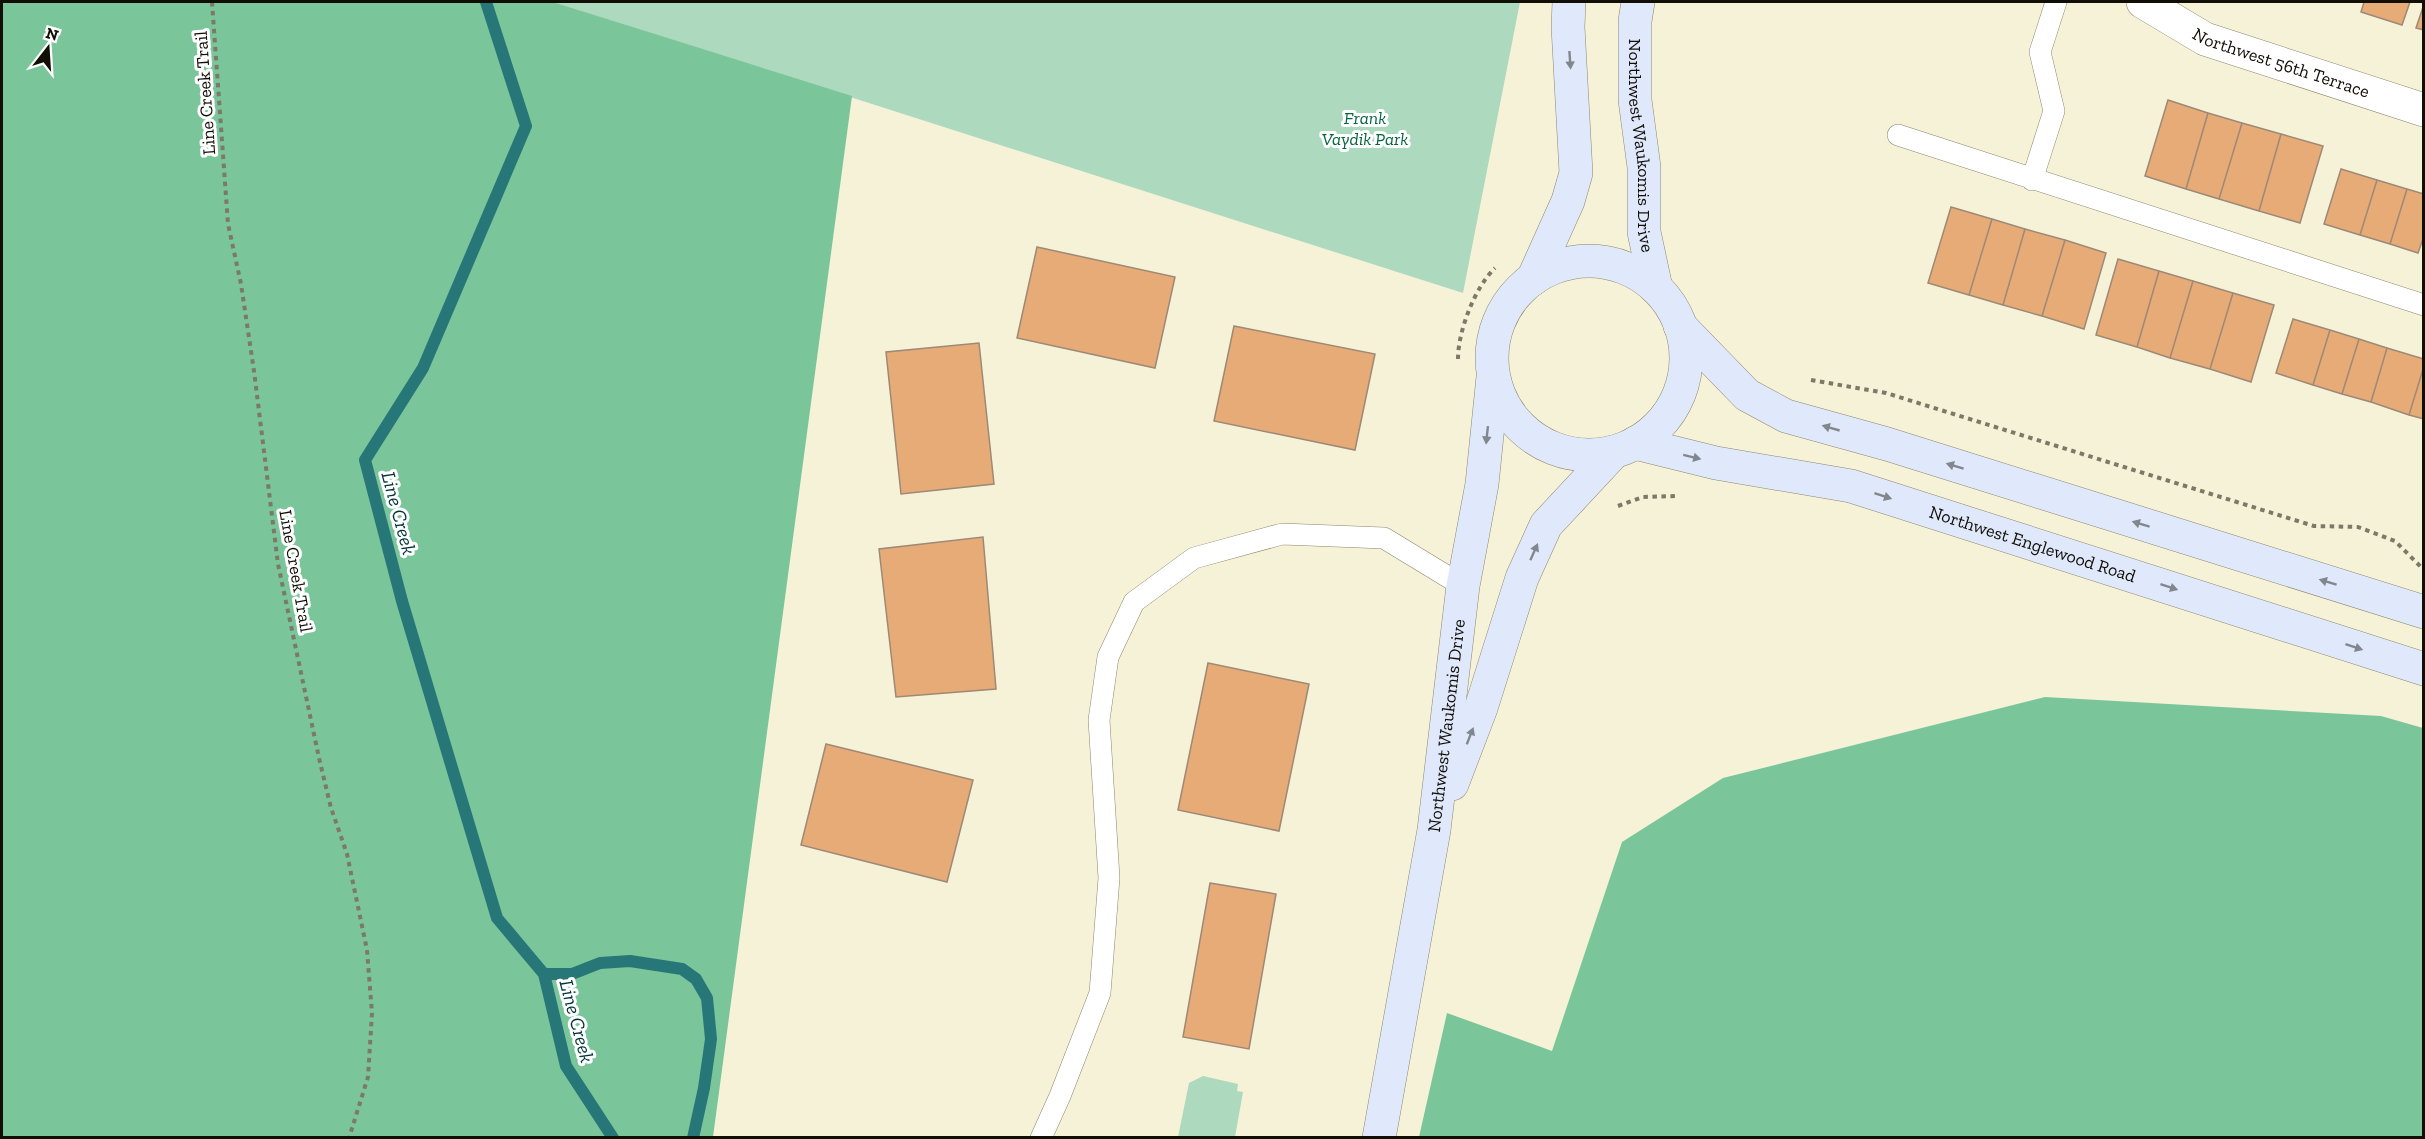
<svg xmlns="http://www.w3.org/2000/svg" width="2425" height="1139" font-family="'Zilla Slab',serif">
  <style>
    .green { fill: #add9be }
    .forest { fill: #7ac69a }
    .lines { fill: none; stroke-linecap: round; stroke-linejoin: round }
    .stream { stroke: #287778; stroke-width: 12 }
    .building { fill: #e6ab76; stroke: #9d8977; stroke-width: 1.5 }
    .lane-casing { stroke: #8b866e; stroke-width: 22 }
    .street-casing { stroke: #8b866e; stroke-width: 34 }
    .secondary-casing { stroke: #8b866e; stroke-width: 34 }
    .path { stroke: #7c7968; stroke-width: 4; stroke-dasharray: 4.5 4.5; stroke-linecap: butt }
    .lane { stroke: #fff; stroke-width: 21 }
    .street { stroke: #fff; stroke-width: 33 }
    .secondary { stroke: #e0e9fc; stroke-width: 33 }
    .oneway { fill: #82868d }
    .labels { text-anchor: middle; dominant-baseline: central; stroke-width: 6; stroke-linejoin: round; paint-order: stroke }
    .street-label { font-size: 18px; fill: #100e05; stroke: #fff }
    .park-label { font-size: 18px; font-style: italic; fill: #06653d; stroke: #fff }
    .water-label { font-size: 20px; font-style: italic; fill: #003436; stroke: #fff }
  </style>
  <rect width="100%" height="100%" fill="#f6f2d7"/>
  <path class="green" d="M 553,2 L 1520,2 L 1463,293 Z
    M 1203,1076 L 1238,1084 L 1237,1091 L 1243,1092 L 1235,1137 L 1178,1137 L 1189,1083 Z"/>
  <path class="forest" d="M 2,2 L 553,2 L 852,96 L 713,1137 L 2,1137 Z
    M 2045,697 L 2381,716 L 2423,728 L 2423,1137 L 1419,1137 L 1447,1013 L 1552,1051 L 1622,842 L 1723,778 Z"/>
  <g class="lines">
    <path class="stream" d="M 486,2 L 526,126 L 423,368 L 365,460 L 402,601 L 497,918 L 544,974 L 566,1066 L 613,1138
      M 544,974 L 572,974 L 600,963 L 630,961 L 682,969 L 696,979 L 707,998 L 711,1039 L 704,1088 L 693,1138"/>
  </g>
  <path class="building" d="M 2364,2 L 2410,2 L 2402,25 L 2361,12 Z
    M 2424,4 L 2424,30 L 2416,28 Z
    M 2168,100 L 2208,113 L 2186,189 L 2145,176 Z
    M 2208,113 L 2242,123 L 2219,199 L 2186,189 Z
    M 2242,123 L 2281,134 L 2259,211 L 2219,199 Z
    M 2281,134 L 2323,146 L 2300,223 L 2259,211 Z
    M 2341,169 L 2377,180 L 2360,235 L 2324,224 Z
    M 2377,180 L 2407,189 L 2390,244 L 2360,235 Z
    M 2407,189 L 2424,194 L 2424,236 L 2418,253 L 2390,244 Z
    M 1951,207 L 1992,219 L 1969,295 L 1928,283 Z
    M 1992,219 L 2025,229 L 2003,305 L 1969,295 Z
    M 2025,229 L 2065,240 L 2042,316 L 2003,305 Z
    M 2065,240 L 2106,253 L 2084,329 L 2042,316 Z
    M 1037,247 L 1175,277 L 1155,368 L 1017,338 Z
    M 2118,259 L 2159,271 L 2137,347 L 2096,335 Z
    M 2159,271 L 2193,281 L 2170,358 L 2137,347 Z
    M 2193,281 L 2233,293 L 2210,369 L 2170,358 Z
    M 2233,293 L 2274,305 L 2251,382 L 2210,369 Z
    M 2293,319 L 2330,330 L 2313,385 L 2276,373 Z
    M 1234,326 L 1375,354 L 1355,450 L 1214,421 Z
    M 2330,330 L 2359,339 L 2342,394 L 2313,385 Z
    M 2359,339 L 2387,348 L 2371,402 L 2342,394 Z
    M 979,343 L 994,484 L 901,494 L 886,352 Z
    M 2387,348 L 2424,359 L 2424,366 L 2409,415 L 2371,402 Z
    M 2424,366 L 2424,419 L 2409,415 Z
    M 983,537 L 996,689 L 896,697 L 879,549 Z
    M 1208,663 L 1309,684 L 1279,831 L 1178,810 Z
    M 826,744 L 973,780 L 947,882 L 801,845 Z
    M 1210,883 L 1276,894 L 1249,1049 L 1183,1037 Z"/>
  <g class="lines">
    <g class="lane-casing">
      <path id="lane" d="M 1898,135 L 2424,305
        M 2032,180 L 2054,111 L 2040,52 L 2056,2
        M 1041,1138 L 1060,1096 L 1100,993 L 1109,878 L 1099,720 L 1108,657 L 1134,602 L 1194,558 L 1282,534 L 1384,538 L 1463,586"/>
    </g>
    <g class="street-casing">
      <g id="street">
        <path id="s1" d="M 2143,2 L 2205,39 L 2424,110"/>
      </g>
    </g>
    <g class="secondary-casing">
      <g id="secondary">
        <path id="s2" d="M 1638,2 L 1635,21 L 1635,100 L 1644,167 L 1644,232 L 1656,288"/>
        <circle cx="1589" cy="358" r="97"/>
        <path d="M 1533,279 L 1568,201 L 1576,173 L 1568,27 L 1569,2"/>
        <path d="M 1680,326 L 1747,395 L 1786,416 L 1887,444 L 2424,612"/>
        <path id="s3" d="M 1635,443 L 1716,463 L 1851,486 L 2424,669"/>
        <path d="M 1452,784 L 1481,708 L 1522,578 L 1546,525 L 1614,452"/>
        <path id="s4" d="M 1379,1138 L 1434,830 L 1463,586 L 1482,484 L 1493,377"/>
      </g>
    </g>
    <path class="path" d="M 212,2 L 228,224 L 241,284 L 254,371 L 278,564 L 319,758 L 331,808 L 347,854 L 367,950 L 372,1013 L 368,1077 L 349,1138
      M 1458,359 C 1458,331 1475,287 1495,268
      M 1811,380 L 1886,393 L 2314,526 L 2358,527 L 2395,541 L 2424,570
      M 1618,506 L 1643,497 L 1678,496"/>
    <use href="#lane" class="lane"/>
    <use href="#street" class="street"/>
    <use href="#secondary" class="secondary"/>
  </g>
  <defs><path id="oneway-solid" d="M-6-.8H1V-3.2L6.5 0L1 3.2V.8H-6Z" transform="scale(1.5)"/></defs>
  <g class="oneway">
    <use href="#oneway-solid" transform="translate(1570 60) rotate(86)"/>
    <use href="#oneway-solid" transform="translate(1831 428) rotate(-164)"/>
    <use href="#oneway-solid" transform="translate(1487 435) rotate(96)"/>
    <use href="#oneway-solid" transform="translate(1692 457) rotate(14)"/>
    <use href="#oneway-solid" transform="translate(1955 466) rotate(-163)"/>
    <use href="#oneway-solid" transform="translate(1883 496) rotate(18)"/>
    <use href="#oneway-solid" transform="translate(2141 524) rotate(-163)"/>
    <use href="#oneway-solid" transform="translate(1534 552) rotate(-66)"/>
    <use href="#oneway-solid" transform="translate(2328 582) rotate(-163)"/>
    <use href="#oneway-solid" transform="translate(2169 587) rotate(18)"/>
    <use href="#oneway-solid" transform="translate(2354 647) rotate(18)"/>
    <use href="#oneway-solid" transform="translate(1470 736) rotate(-69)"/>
  </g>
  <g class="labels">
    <g class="street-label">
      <text stroke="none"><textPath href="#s1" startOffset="152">Northwest 56th Terrace</textPath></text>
      <text transform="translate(205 93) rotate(-94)">Line Creek Trail</text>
      <text stroke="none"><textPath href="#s2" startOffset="144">Northwest Waukomis Drive</textPath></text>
      <text stroke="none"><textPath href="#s3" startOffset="411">Northwest Englewood Road</textPath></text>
      <text transform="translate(296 571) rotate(80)">Line Creek Trail</text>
      <text stroke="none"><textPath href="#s4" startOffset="418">Northwest Waukomis Drive</textPath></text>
    </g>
    <g class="park-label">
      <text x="1365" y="118">Frank<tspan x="1365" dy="21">Vaydik Park</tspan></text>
    </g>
    <g class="water-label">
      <text transform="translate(399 513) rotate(75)">Line Creek</text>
      <text transform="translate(577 1021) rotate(75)">Line Creek</text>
    </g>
  </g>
  <rect width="2425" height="1139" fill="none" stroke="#100e05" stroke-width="6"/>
  <g transform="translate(48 48) rotate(17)" stroke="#ffffff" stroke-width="4.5" paint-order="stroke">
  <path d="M0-4.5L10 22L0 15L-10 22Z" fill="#100e05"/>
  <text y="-9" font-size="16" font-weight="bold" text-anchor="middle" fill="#100e05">N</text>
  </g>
</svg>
